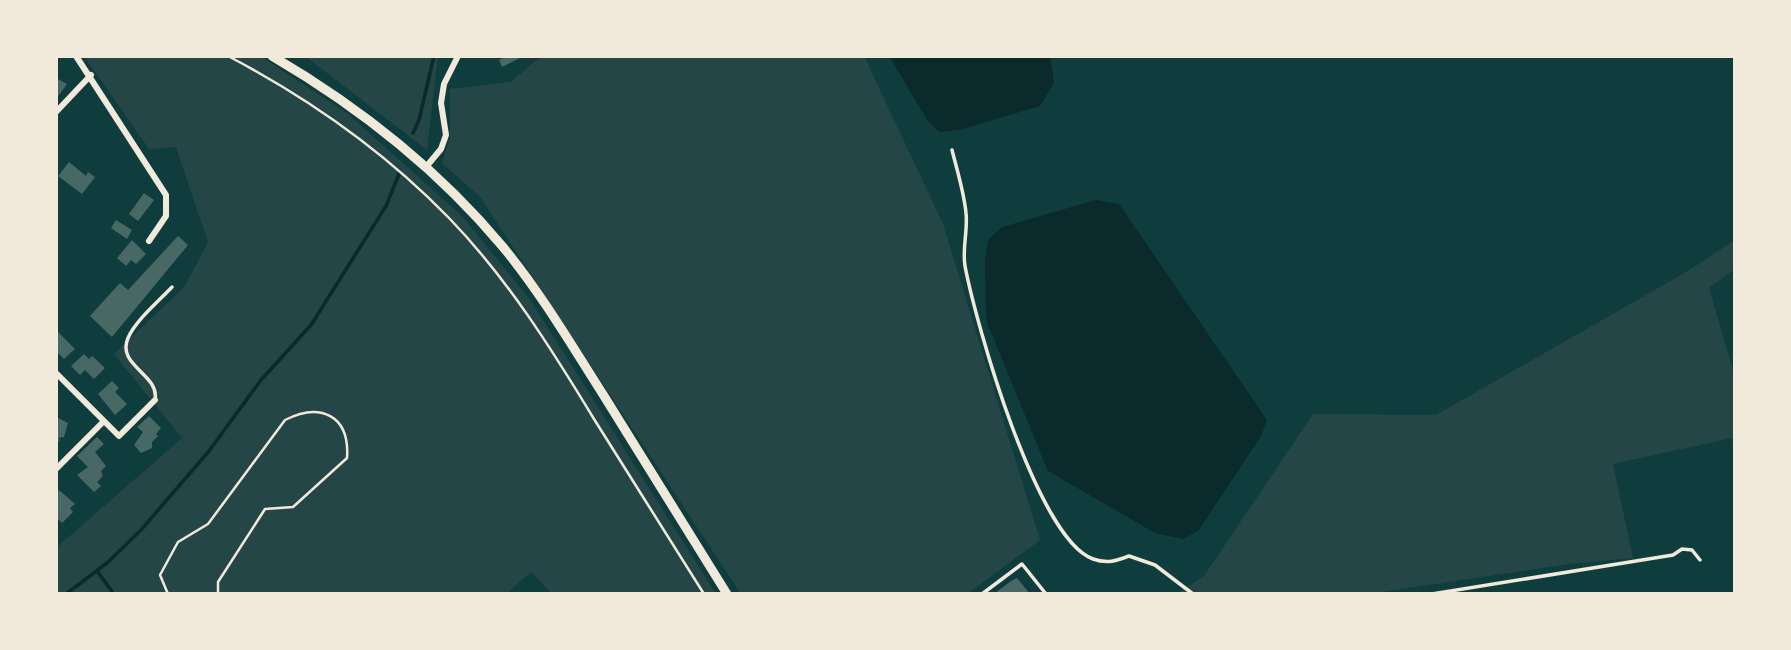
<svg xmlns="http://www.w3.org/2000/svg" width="1791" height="650" font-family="'Playfair Display',serif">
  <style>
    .green { fill: #244646 }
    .water { fill: #0a2a2b }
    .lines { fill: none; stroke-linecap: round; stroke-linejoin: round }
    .stream { stroke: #0a2a2b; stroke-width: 3.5 }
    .building { fill: #486865 }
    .path { stroke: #f1e9da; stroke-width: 2.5 }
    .service { stroke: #f1e9da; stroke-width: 3.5 }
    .minor { stroke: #f1e9da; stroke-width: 6 }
    .secondary { stroke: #f1e9da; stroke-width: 9 }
  </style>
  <rect width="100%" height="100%" fill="#0f3d3e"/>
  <path class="green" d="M 84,56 L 260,56 L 347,113 L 463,217 L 531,301 L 716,594 L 552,594 L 531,572 L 506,594 L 56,594 L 56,548 L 182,438 L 114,354 L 185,286 L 208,242 L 176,147 L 149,149 Z
    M 305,56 L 438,56 L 427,150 Z
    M 541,56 L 864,56 L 943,224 L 1040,540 L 967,594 L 741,594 L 480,197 L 442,163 L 450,139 L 450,89 L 511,82 Z
    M 1735,240 L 1735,269 L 1709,288 L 1735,377 L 1735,448 L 1732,438 L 1613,464 L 1633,558 L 1569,564 L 1381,592 L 1176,594 L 1204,576 L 1313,414 L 1436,415 L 1688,271 Z"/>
  <path class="water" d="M 889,56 L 1050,56 L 1054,83 L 1040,106 L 959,130 L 939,132 L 928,121 Z
    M 1096,200 L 1119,204 L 1267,420 L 1261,436 L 1198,531 L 1183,539 L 1155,533 L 1048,471 L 986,320 L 985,261 L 988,240 L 1002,227 Z"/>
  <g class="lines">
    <path class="stream" d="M 413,133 L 419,120 L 434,56
      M 97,571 L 114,594
      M 66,594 L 107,563 L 141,530 L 209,451 L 261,380 L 311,325 L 386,206 L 399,174"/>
  </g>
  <path class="building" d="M 507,56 L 524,56 L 502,67 L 499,60 Z
    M 56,78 L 67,84 L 56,99 Z
    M 69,162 L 86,176 L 88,172 L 95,177 L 82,194 L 58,176 Z
    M 144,193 L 154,200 L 138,221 L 129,214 Z
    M 116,220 L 132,230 L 127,239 L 111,228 Z
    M 178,236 L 188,245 L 112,337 L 90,316 L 120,283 L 128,290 Z
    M 132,240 L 146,254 L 136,264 L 131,260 L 126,266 L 117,258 Z
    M 58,332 L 75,349 L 64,359 L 56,351 Z
    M 84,354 L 89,359 L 92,356 L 105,368 L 94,379 L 85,370 L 80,375 L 71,366 Z
    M 112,381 L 119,388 L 115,392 L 127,404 L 115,415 L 98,394 Z
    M 149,416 L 161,428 L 156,434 L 158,436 L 152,442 L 152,448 L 141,453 L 134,445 L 143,432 L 137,427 Z
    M 56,417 L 68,423 L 64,437 L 58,438 L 60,440 L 56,445 Z
    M 97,437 L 104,444 L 95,452 L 106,466 L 101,471 L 103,476 L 97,482 L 101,486 L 94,492 L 77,475 L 88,467 L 77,456 Z
    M 59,490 L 75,504 L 70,508 L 73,512 L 62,523 L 56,517 L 56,493 Z
    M 1017,578 L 1030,594 L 994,594 L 1011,581 Z"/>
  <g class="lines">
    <path class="path" d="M 228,56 C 310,99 384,151 449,218 C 507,278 551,348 594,419 C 631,477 667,536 704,594
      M 168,594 L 160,575 L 178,542 L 208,524 L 285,420 C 320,402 350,415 347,458 L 293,507 L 265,509 L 218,582 L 218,594"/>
    <path class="service" d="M 952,150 C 957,170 964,192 966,213 C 968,230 962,249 965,266 C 976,324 1037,539 1093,559 C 1107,564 1116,561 1129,556 L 1155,565 L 1193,594
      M 155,400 C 160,374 116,366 128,338 C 136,320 158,302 172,287
      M 982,594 L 1022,564 L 1046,594
      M 1432,594 L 1673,555 L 1682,549 L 1692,550 L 1700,560"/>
    <path class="minor" d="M 76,56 L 166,195 L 166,216 L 149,241
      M 56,112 L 91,75
      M 426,167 L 441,149 L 446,135 L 441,103 L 444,84 L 458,56
      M 56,373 L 119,436 L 155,400
      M 56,469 L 103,422"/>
    <path class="secondary" d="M 272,56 C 359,107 438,169 503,247 C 541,293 572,346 604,396 C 645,462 686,528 727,594"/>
  </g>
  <rect width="1791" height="650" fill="none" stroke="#f1e9da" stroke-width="116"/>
</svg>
